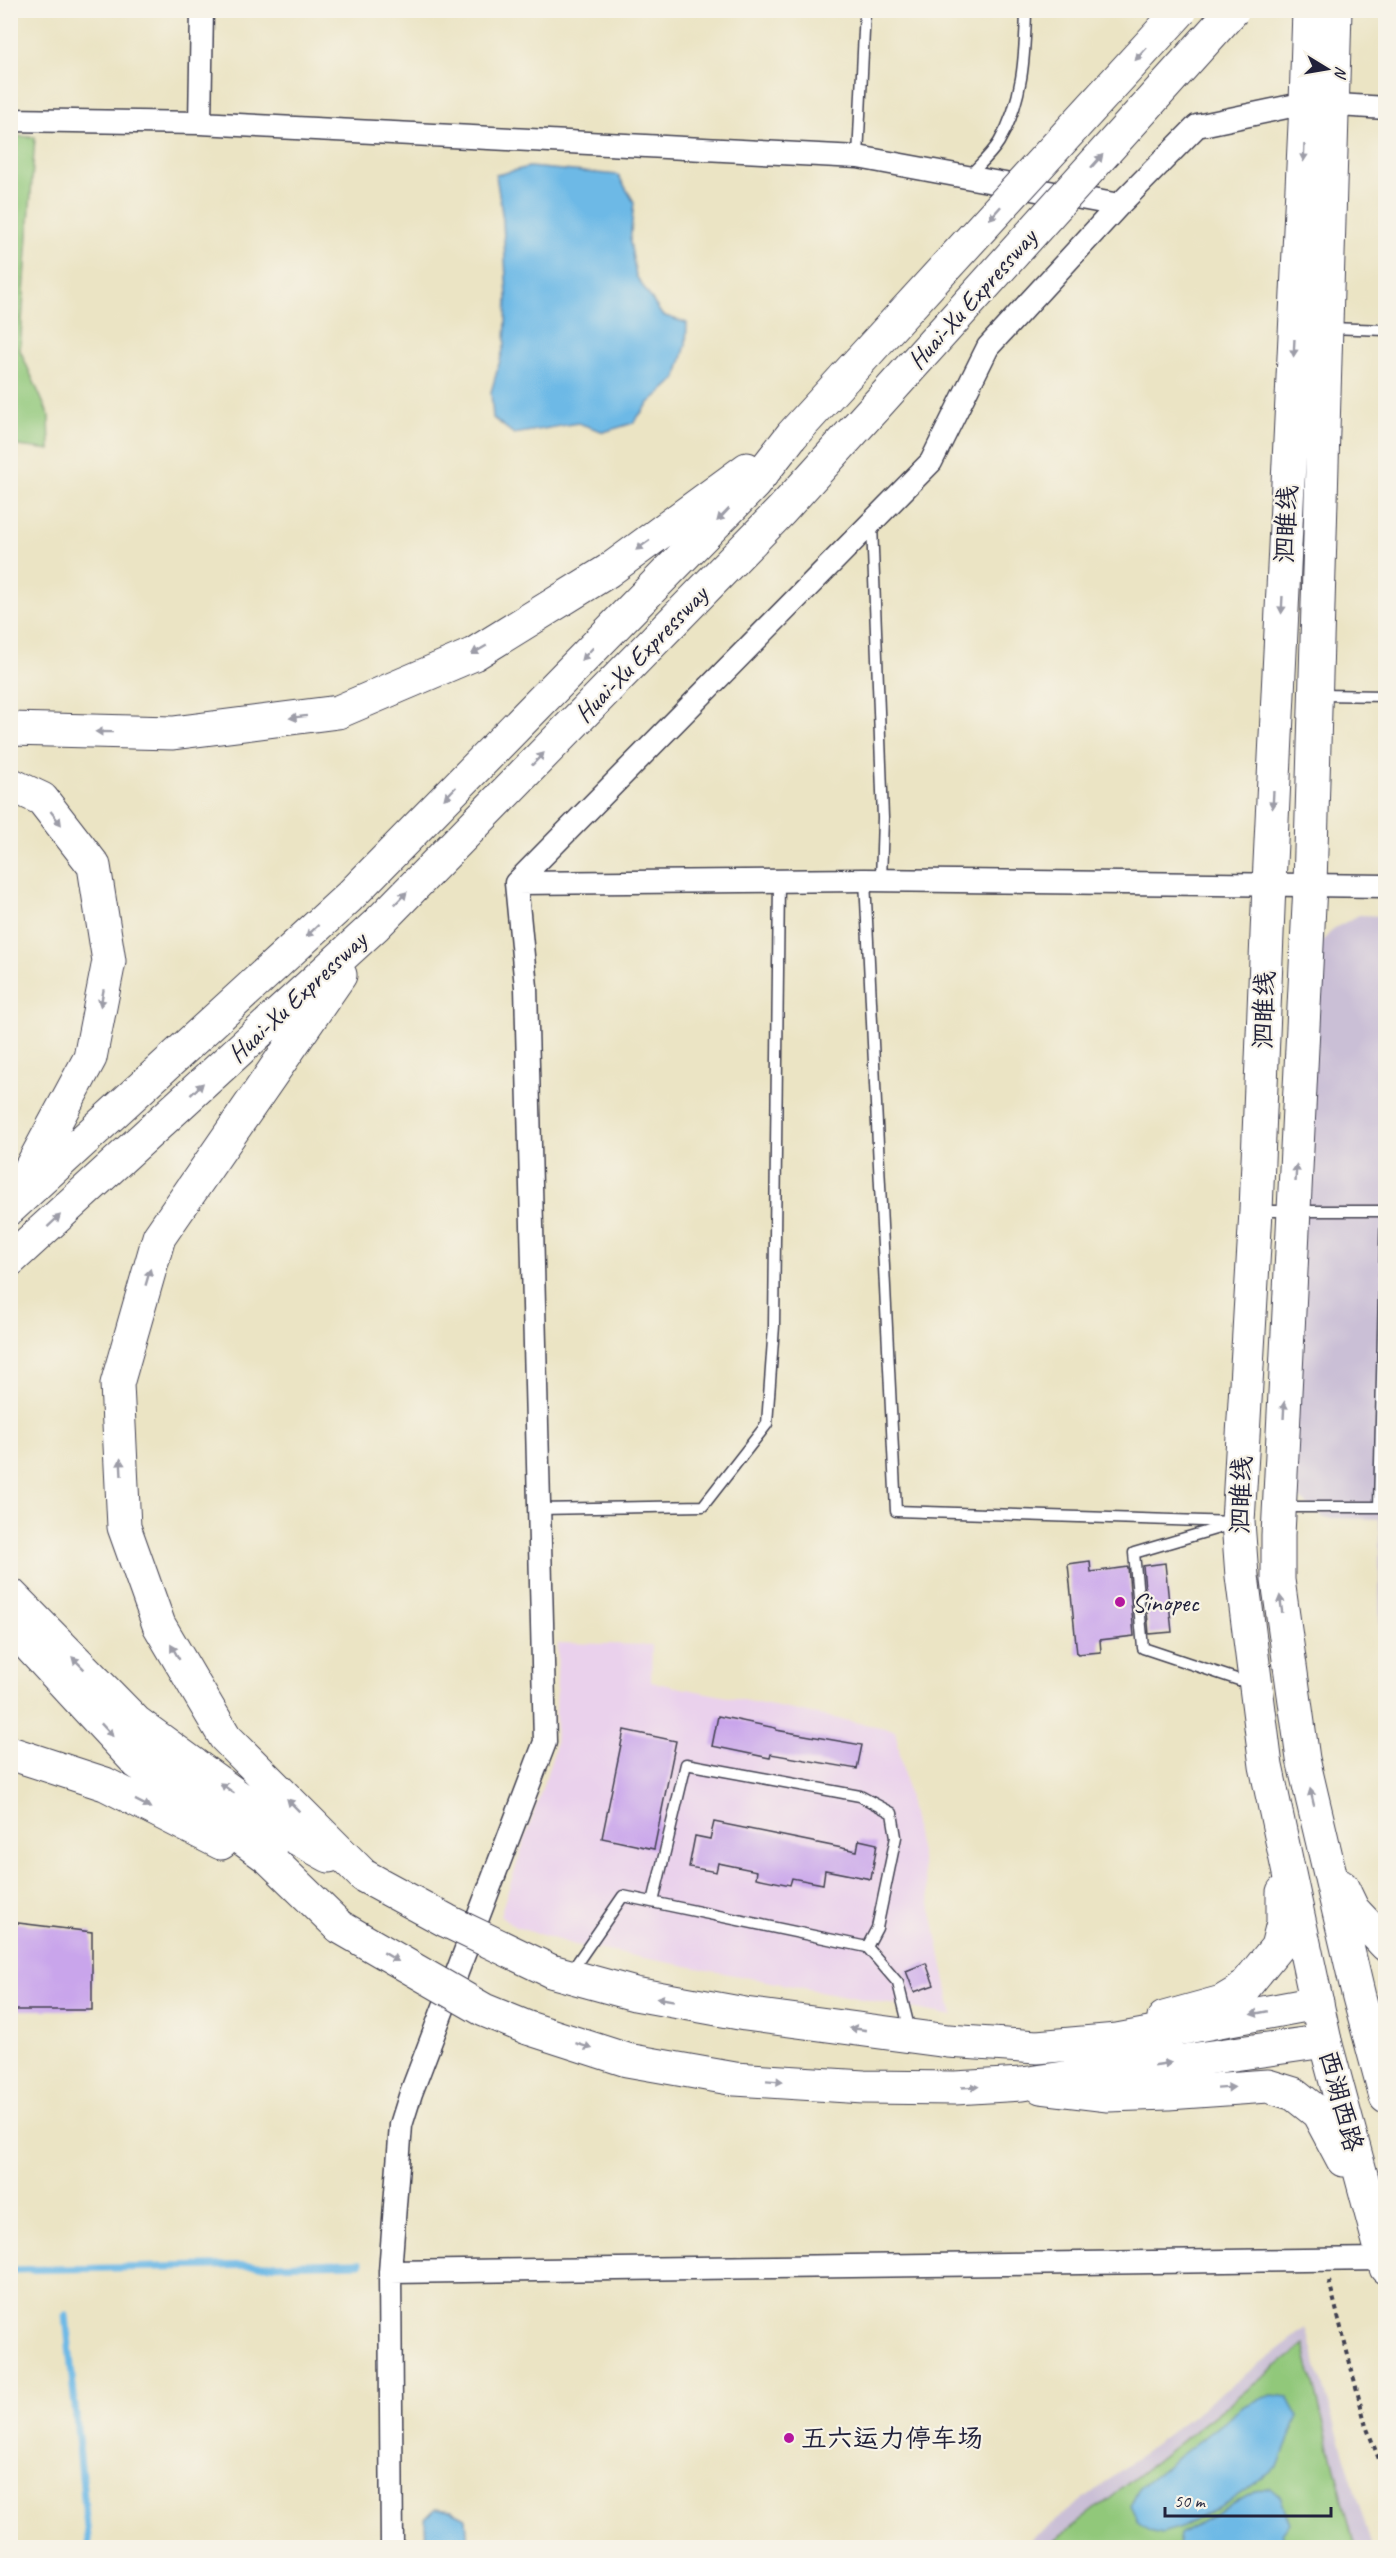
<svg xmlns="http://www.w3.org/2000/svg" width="1396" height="2558" font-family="Caveat,'LXGW WenKai TC',sans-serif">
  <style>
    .built { fill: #ead1ec }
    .industrial { fill: #cabfd6 }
    .green { fill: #91c87a; stroke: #5a755a; stroke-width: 1.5 }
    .water { fill: #6db9e6; stroke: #486e90; stroke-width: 1.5 }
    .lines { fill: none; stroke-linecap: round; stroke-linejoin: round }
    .stream { stroke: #6db9e6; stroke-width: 7 }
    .building { fill: #c9a5eb }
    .service-casing { stroke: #403f50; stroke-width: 13 }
    .minor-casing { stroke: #403f50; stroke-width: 25 }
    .primary-casing { stroke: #403f50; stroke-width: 35 }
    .motorway-casing { stroke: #403f50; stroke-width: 35 }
    .path { stroke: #403f50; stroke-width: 4; stroke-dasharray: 4.5 4.5; stroke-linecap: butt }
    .service { stroke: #fff; stroke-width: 10 }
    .minor { stroke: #fff; stroke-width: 22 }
    .primary { stroke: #fff; stroke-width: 33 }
    .motorway { stroke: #fff; stroke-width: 33 }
    .motorway-bridge-casing { stroke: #403f50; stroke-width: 35; stroke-linecap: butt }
    .motorway-bridge { stroke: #fff; stroke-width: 33 }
    .oneway { fill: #9c9ca7 }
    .poi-dot { fill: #b5179e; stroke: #f7f3e8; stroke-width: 2 }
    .labels { text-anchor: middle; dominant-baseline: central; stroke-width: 4.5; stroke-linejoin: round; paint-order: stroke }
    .street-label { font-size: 26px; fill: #22223b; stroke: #f7f3e8 }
    .poi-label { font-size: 26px; fill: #22223b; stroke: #f7f3e8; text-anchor: start }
  </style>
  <rect width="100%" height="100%" fill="#f7f3e8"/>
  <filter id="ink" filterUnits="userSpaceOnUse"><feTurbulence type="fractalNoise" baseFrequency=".0167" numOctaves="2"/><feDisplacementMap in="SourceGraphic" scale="12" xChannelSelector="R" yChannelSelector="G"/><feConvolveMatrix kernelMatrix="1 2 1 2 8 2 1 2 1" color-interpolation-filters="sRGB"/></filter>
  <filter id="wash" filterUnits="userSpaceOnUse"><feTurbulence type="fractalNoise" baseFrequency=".008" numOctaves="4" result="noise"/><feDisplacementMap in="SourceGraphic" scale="24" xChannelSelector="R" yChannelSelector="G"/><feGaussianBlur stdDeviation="1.35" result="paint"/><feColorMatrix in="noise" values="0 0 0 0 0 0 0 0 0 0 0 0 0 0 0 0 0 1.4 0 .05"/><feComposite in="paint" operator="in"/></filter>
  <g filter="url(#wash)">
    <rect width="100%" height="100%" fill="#ebe4c4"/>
    <path class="built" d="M 558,1643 L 652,1645 L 651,1682 L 895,1730 L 953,2016 L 575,1945 L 515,1927 L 500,1915 L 555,1749 Z"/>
    <path class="industrial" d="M 1359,915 L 1385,916 L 1385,1822 L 1381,1803 L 1379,1519 L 1324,1518 L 1288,1489 L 1317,948 L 1333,929 Z
      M 1306,2328 L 1372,2547 L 1021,2547 Z"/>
    <path class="green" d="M 11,136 L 35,137 L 20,350 L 49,416 L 50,450 L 11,445 Z
      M 1304,2345 L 1355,2547 L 1047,2547 Z"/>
    <path class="water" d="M 529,167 L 618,175 L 634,202 L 630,242 L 636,276 L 662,315 L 687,323 L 686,345 L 676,379 L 649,403 L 633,423 L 604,432 L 578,423 L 514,434 L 493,418 L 491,392 L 505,343 L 507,298 L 503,220 L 496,175 Z
      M 1271,2395 L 1288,2397 L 1298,2416 L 1278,2467 L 1231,2500 L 1183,2527 L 1163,2534 L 1149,2531 L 1138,2522 L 1130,2506 L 1140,2487 L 1244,2406 Z
      M 1270,2487 L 1280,2496 L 1290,2523 L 1282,2534 L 1287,2547 L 1178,2547 L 1180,2534 L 1256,2491 Z
      M 435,2509 L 452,2511 L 466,2518 L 468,2547 L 426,2547 L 425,2519 Z"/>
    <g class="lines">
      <path class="stream" d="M 10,2270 L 360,2263
        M 66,2315 L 89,2548"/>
    </g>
    <g id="blocks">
      <path class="building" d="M 1090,1561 L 1091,1572 L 1128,1567 L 1134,1636 L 1100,1640 L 1101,1652 L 1077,1654 L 1068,1564 Z
        M 1165,1563 L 1172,1632 L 1149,1634 L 1143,1566 Z
        M 718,1716 L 776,1728 L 776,1730 L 862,1745 L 857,1769 L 771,1754 L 770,1758 L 712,1746 Z
        M 624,1730 L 676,1741 L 654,1849 L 602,1838 Z
        M 714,1822 L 857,1851 L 859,1840 L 877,1844 L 871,1879 L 825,1870 L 823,1884 L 792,1878 L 790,1885 L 756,1878 L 757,1871 L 718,1863 L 716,1872 L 689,1867 L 695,1836 L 710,1839 Z
        M 10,1922 L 92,1932 L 92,2010 L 10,2010 Z
        M 926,1963 L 934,1985 L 914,1992 L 906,1971 Z"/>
    </g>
  </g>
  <g filter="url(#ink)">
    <use href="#blocks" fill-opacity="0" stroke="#403f50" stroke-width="1.5"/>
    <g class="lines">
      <g class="service-casing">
        <path id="service" d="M 858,157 L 865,10
          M 968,177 C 978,166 991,155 999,142 C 1023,102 1025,55 1026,10
          M 1329,328 L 1386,330
          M 872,524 L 883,818 L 881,881
          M 1320,695 L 1386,696
          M 865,880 L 896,1511 L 1234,1522
          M 1260,1211 L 1385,1211
          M 1284,1507 L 1385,1507
          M 1379,1507 L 1386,1205
          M 539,1509 L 703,1506 L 767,1424 L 774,1326 L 779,881
          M 1229,1525 L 1134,1553 L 1143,1648 L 1251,1684
          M 653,1902 L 686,1764 L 860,1796 L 892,1813 L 896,1837 L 877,1928 L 867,1947
          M 570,1973 L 623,1896 L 867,1947 L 898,1983 L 910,2031"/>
      </g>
      <g class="minor-casing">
        <path id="minor" d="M 10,120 L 200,123 L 858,157 L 1119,205 L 1197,126 L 1306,103 L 1386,108
          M 200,123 L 202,10
          M 516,883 L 931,462 L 988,347 L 1119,205
          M 390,2272 L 401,2125 L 411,2093 L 545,1742 L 526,987 L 516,883 L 865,880 L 1386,886
          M 392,2548 L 390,2272 L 1383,2259"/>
      </g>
      <g class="primary-casing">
        <path id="primary" d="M 1309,10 L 1306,103 L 1269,884 L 1256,1211 L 1238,1522 L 1242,1576 L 1266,1766 L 1325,2041 L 1386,2268
          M 1335,10 L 1310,885 L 1278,1535 L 1278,1580 L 1303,1759 L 1359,1997 L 1386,2097
          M 1342,1887 L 1353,1910 L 1386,1945
          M 1164,2018 L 1222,2002 L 1242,1990 L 1277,1947 L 1283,1923 L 1283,1892
          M 1041,2087 L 1108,2095 L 1168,2093 L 1268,2086 L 1294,2094 L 1318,2113 L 1343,2160"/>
      </g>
      <g class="motorway-casing">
        <path id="motorway" d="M 10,729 L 173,733 L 338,712 L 474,654 L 608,571 L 747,469
          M 10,784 L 42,799 L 94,866 L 109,961 L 90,1058 L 21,1186
          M 340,975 L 159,1237 L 117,1384 L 124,1527 L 159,1625 L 225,1737 L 364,1876
          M 10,1208 L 349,897 L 754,484 L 792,435 L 845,377
          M 10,1260 L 376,925 L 781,511 L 875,407
          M 10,1594 L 136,1722 L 289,1834 L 329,1856
          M 11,1626 L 138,1763 L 269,1858 L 340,1927
          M 10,1753 L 105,1784 L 221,1843
          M 551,1971 L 635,1994 L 745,2014 L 948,2041 L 1037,2047 L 1117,2040 L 1317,2003
          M 528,2028 L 627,2060 L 735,2079 L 864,2087 L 955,2088 L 1022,2084 L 1325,2041"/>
      </g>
      <path class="path" d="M 1329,2281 L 1366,2426 L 1386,2477"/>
      <use href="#service" class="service"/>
      <use href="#minor" class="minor"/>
      <use href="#primary" class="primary"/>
      <use href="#motorway" class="motorway"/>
      <g class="motorway-bridge-casing">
        <path id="motorway-bridge" d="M 845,377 L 1181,10
          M 875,407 L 1233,10
          M 364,1876 L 447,1921 L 551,1971
          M 340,1927 L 484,2010 L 528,2028"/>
      </g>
      <use href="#motorway-bridge" class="motorway-bridge"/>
    </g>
    <defs><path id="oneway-solid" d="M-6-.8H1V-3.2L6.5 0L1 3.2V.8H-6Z" transform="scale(1.5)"/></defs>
    <g class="oneway">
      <use href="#oneway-solid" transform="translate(1141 54) rotate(132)"/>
      <use href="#oneway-solid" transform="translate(1304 153) rotate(93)"/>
      <use href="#oneway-solid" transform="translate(1097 161) rotate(-48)"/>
      <use href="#oneway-solid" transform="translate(995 213) rotate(132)"/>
      <use href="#oneway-solid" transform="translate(1294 348) rotate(93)"/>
      <use href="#oneway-solid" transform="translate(723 515) rotate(134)"/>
      <use href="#oneway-solid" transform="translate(643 545) rotate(144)"/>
      <use href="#oneway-solid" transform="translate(1282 605) rotate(93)"/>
      <use href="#oneway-solid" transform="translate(479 650) rotate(150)"/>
      <use href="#oneway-solid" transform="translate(587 654) rotate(134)"/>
      <use href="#oneway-solid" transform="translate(298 717) rotate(173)"/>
      <use href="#oneway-solid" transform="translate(104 732) rotate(-179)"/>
      <use href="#oneway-solid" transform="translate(538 759) rotate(-46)"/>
      <use href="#oneway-solid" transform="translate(450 793) rotate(134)"/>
      <use href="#oneway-solid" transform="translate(1273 800) rotate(93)"/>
      <use href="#oneway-solid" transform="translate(56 818) rotate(52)"/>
      <use href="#oneway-solid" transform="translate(401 898) rotate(-46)"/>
      <use href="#oneway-solid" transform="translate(312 931) rotate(137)"/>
      <use href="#oneway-solid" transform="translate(102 998) rotate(101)"/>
      <use href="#oneway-solid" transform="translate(197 1089) rotate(-43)"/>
      <use href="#oneway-solid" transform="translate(1296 1173) rotate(-87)"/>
      <use href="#oneway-solid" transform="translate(54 1221) rotate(-43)"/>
      <use href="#oneway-solid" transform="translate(148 1277) rotate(-74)"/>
      <use href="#oneway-solid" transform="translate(1284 1410) rotate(-87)"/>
      <use href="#oneway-solid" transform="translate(121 1467) rotate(-93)"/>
      <use href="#oneway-solid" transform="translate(1281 1604) rotate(-98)"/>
      <use href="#oneway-solid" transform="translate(175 1652) rotate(-120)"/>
      <use href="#oneway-solid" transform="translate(78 1663) rotate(-135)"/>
      <use href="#oneway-solid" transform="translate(107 1730) rotate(47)"/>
      <use href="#oneway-solid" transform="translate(227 1788) rotate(-144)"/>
      <use href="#oneway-solid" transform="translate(1312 1797) rotate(-103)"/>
      <use href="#oneway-solid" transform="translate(143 1804) rotate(27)"/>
      <use href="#oneway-solid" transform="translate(293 1805) rotate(-135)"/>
      <use href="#oneway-solid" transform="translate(391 1957) rotate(31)"/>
      <use href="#oneway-solid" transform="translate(665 1999) rotate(-170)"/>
      <use href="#oneway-solid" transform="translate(1259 2013) rotate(169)"/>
      <use href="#oneway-solid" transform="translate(858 2029) rotate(-172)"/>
      <use href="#oneway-solid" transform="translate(584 2046) rotate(18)"/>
      <use href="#oneway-solid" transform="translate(1163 2064) rotate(-8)"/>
      <use href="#oneway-solid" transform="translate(775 2081) rotate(4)"/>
      <use href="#oneway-solid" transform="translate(970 2087) rotate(-3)"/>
      <use href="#oneway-solid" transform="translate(1226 2088) rotate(-4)"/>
    </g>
  </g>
  <g class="poi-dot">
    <circle cx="1120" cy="1602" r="6"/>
    <circle cx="789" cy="2438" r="6"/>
  </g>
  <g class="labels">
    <g class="street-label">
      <text transform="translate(972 299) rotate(-48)">Huai-Xu Expressway</text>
      <text transform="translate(1286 524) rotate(-87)">泗睢线</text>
      <text transform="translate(641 654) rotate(-46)">Huai-Xu Expressway</text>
      <text transform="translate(297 997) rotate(-43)">Huai-Xu Expressway</text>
      <text transform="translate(1264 1010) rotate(-88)">泗睢线</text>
      <text transform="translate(1241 1495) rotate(-88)">泗睢线</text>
      <text transform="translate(1341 2101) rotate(75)">西湖西路</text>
    </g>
    <g class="poi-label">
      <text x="1132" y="1602">Sinopec</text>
      <text x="801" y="2438">五六运力停车场</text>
    </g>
  </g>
  <rect width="1396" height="2558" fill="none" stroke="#f7f3e8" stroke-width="36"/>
  <g transform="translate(1327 69) rotate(101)" stroke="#f7f3e8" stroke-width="4.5" paint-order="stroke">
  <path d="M0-4.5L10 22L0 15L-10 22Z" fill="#22223b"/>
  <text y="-9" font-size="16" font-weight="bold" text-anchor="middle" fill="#22223b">N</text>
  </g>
  <path d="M1165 2507v9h166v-9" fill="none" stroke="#22223b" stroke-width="3"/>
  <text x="1174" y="2507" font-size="18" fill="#22223b" stroke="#f7f3e8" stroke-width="4.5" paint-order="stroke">50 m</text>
</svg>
